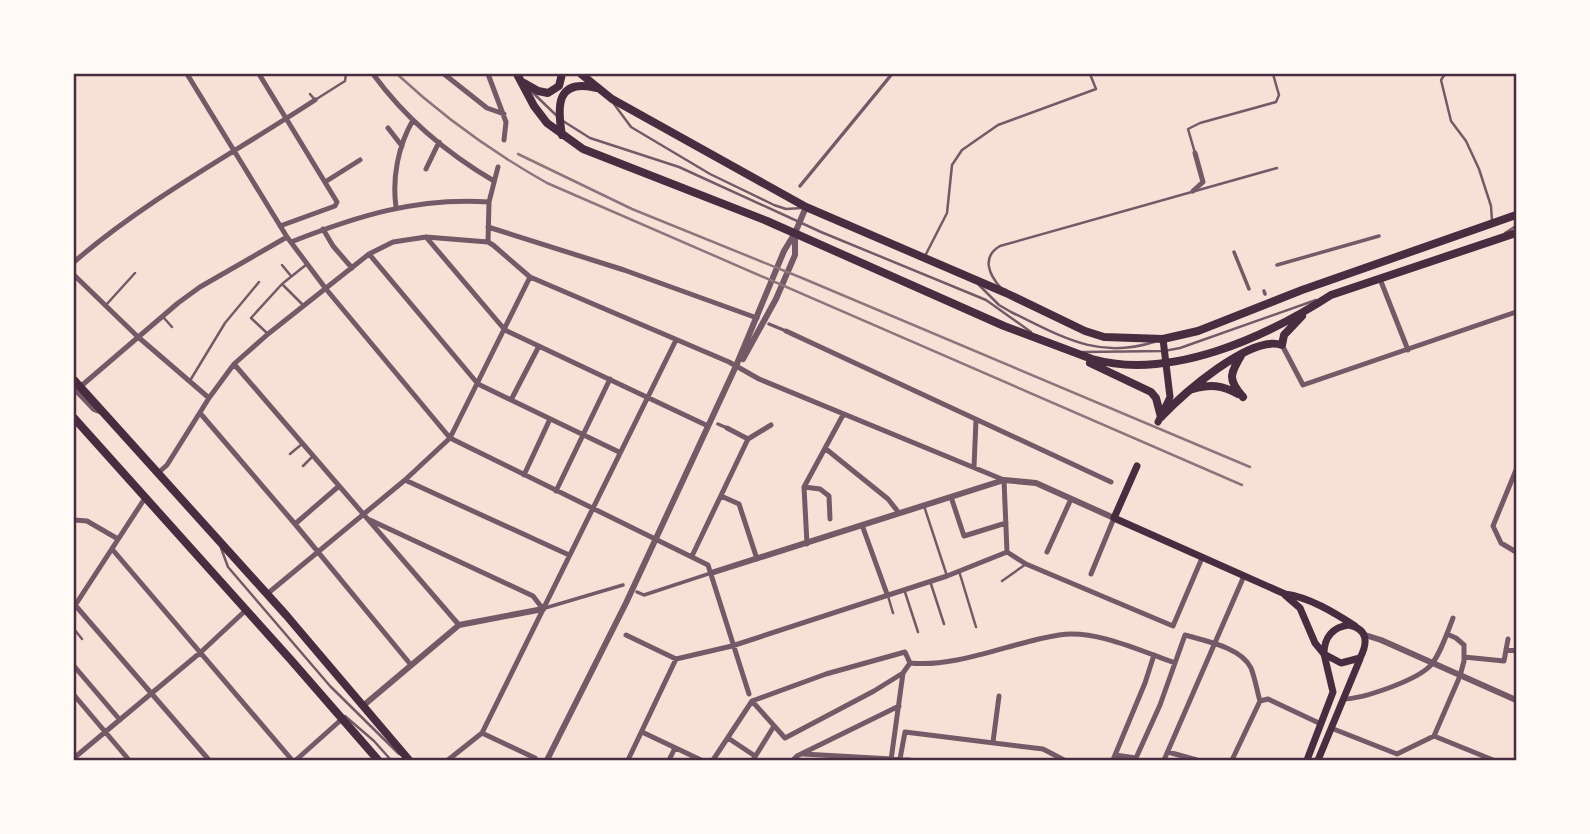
<svg xmlns="http://www.w3.org/2000/svg" width="1590" height="834" font-family="'Alegreya Sans',sans-serif">
  <style>
    .lines { fill: none; stroke-linecap: round; stroke-linejoin: round }
    .service { stroke: #755966; stroke-width: 2.5 }
    .pedestrian { stroke: #755966; stroke-width: 3.5 }
    .minor { stroke: #755966; stroke-width: 5 }
    .tertiary { stroke: #755966; stroke-width: 6 }
    .secondary { stroke: #4a2c40; stroke-width: 7 }
    .primary { stroke: #4a2c40; stroke-width: 8 }
    .rail { stroke: #8f747c; stroke-width: 2.5 }
    .neatline { fill: none; stroke: #4a2c40; stroke-width: 2.5 }
  </style>
  <rect width="100%" height="100%" fill="#f7e1d7"/>
  <g class="lines">
    <path class="service" d="M 1445,74 L 1441,80 L 1451,121 L 1466,141 L 1479,169 L 1491,206 L 1492,221
      M 530,90 L 558,117
      M 310,94 L 315,100 L 345,81 L 346,74
      M 614,104 L 631,127 L 710,174 L 774,205 L 786,209 L 802,208
      M 563,121 L 590,138 L 679,167 L 821,232 L 986,300 L 1031,332
      M 1195,153 L 1188,129 L 1200,123 L 1276,102 L 1279,95 L 1273,74
      M 1505,233 L 1516,226
      M 925,256 L 947,213 L 952,165 L 962,150 L 998,125 L 1096,89 L 1090,74
      M 282,265 L 291,276
      M 282,284 L 304,306
      M 979,285 L 999,305 L 1011,312 C 1061,336 1097,360 1154,342
      M 1001,288 C 989,275 981,257 1000,246 L 1277,168
      M 106,305 L 135,273
      M 164,318 L 172,327
      M 268,334 L 251,318 L 282,284 L 307,264
      M 1083,352 L 1164,351 L 1180,348 L 1316,300
      M 191,379 L 225,323 L 259,282
      M 290,454 L 302,444
      M 303,466 L 313,456
      M 924,506 L 947,576
      M 221,548 L 228,567 L 330,686 L 399,754
      M 959,571 L 976,627
      M 930,581 L 944,624
      M 1002,581 L 1026,564
      M 904,589 L 918,632
      M 888,596 L 893,613
      M 74,629 L 82,639
      M 345,716 L 374,741 L 391,760"/>
    <path class="pedestrian" d="M 800,186 L 892,74
      M 1234,252 L 1249,289
      M 1277,265 L 1379,236
      M 1264,291 L 1265,294
      M 769,324 L 786,331
      M 718,424 L 727,428
      M 637,592 L 644,595 L 711,573
      M 545,608 L 623,585"/>
    <path class="minor" d="M 187,74 L 287,237 L 326,289 L 450,438 L 708,565 L 749,694
      M 259,74 L 337,202 L 335,206 L 280,226
      M 373,74 C 405,118 448,154 494,181
      M 444,74 L 487,108 L 504,114
      M 488,74 L 506,122 L 504,140
      M 388,128 L 402,146
      M 426,169 L 439,142
      M 325,182 L 360,160
      M 1193,191 L 1203,182 L 1195,153
      M 396,207 C 392,178 398,146 413,120
      M 488,227 L 624,270 L 757,318
      M 323,229 L 333,246 L 352,268
      M 426,237 L 505,330 L 708,426
      M 291,242 C 357,216 417,197 489,202
      M 488,242 L 489,202 L 498,167
      M 369,254 L 478,384 L 619,452
      M 74,262 C 147,199 234,153 315,100
      M 74,275 L 137,336 L 209,398
      M 1380,279 L 1408,350
      M 786,331 L 1111,482
      M 1282,345 L 1303,385 L 1516,312
      M 234,364 L 459,625
      M 80,387 L 178,303 L 200,287 L 287,237
      M 511,400 L 539,346
      M 200,413 L 295,524 L 411,665
      M 727,428 L 748,439
      M 826,449 L 888,499 L 899,513
      M 974,467 L 976,420
      M 1516,470 L 1493,526 L 1501,543 L 1516,552
      M 158,473 L 167,465 L 209,398 L 234,364 L 268,334 L 369,254 L 393,242 L 426,237 L 488,242 L 493,245 L 530,277 L 729,362 L 759,379 L 1004,480 L 1007,552
      M 524,475 L 550,419
      M 405,480 L 569,555
      M 804,487 L 820,489 L 829,496 L 830,519
      M 556,491 L 610,379
      M 721,496 L 739,504 L 757,559
      M 951,497 L 964,536 L 1006,523
      M 74,520 L 87,521 L 118,539
      M 370,520 L 533,596 L 543,609
      M 295,524 L 339,486
      M 862,525 L 887,594
      M 807,544 L 804,487 L 843,415
      M 112,549 L 292,760
      M 1007,552 L 1026,564 L 1173,626 L 1202,558
      M 1047,552 L 1071,499
      M 692,556 L 748,439 L 771,425
      M 1091,574 L 1114,518
      M 267,594 L 405,480 L 450,438 L 530,277
      M 75,605 L 209,760
      M 74,607 L 145,498
      M 626,635 L 676,659 L 732,646 L 947,576 L 1007,552
      M 1506,649 L 1516,651
      M 1464,657 L 1504,661 L 1508,639
      M 910,663 C 958,668 1012,642 1059,635 C 1095,629 1141,651 1175,663
      M 74,666 L 120,720
      M 74,695 L 129,760
      M 1343,699 C 1363,699 1414,681 1429,667 C 1439,658 1448,631 1453,618
      M 752,701 L 785,738 L 874,691 L 903,673
      M 1260,701 L 1268,699 L 1321,724
      M 1331,728 L 1397,754 L 1434,736 L 1460,676 L 1464,661 L 1464,645 L 1456,638 L 1447,634
      M 642,732 L 701,760
      M 482,733 L 535,758
      M 1434,736 L 1493,760
      M 728,738 L 755,756
      M 993,742 L 999,696
      M 1168,752 L 1197,760
      M 803,754 L 910,760
      M 1115,755 L 1145,683 L 1154,655
      M 74,758 L 201,652 L 246,610
      M 900,759 L 905,732 L 1043,749 L 1064,760
      M 296,760 L 342,719
      M 448,760 L 482,733 L 676,340
      M 628,760 L 676,659
      M 669,760 L 675,748
      M 713,760 L 752,701 L 826,674 L 905,652 L 910,663 L 903,673 L 891,760
      M 753,760 L 774,726
      M 793,760 L 797,756 L 899,706
      M 1113,760 L 1115,755 L 1136,758 L 1160,705 L 1185,635 C 1205,641 1241,647 1251,668 C 1255,678 1257,691 1260,701 L 1232,760
      M 1164,760 L 1244,576"/>
    <path class="tertiary" d="M 743,359 L 776,299 L 795,255 L 795,235
      M 74,388 L 94,409 L 102,412
      M 711,573 L 1004,480 L 1036,483 L 1114,518
      M 1365,635 L 1381,640 L 1516,700
      M 364,705 L 459,625 L 543,609
      M 547,760 L 626,603 L 736,366 L 784,251 L 795,233 L 806,207"/>
    <path class="secondary" d="M 1158,422 L 1170,397 L 1163,339
      M 1137,466 L 1114,518 L 1285,594 C 1309,597 1335,613 1355,626
      M 1285,595 L 1300,608 L 1315,643 L 1324,654 L 1333,692 L 1307,760
      M 1349,625 C 1368,629 1368,643 1360,658 L 1341,663 L 1324,654 C 1324,637 1333,627 1349,625 Z
      M 1318,760 L 1360,659"/>
    <path class="primary" d="M 517,74 L 534,106 L 547,123 L 583,149 L 767,221 L 1004,326 L 1092,359 C 1171,381 1266,337 1331,295 L 1516,233
      M 581,74 L 612,99 L 806,207 L 1006,293 L 1085,331 L 1104,337 L 1163,339 L 1198,331 L 1302,290 L 1516,215
      M 524,83 L 538,91 L 548,93 L 559,86 L 562,74
      M 562,135 C 557,106 556,78 597,88
      M 1242,354 C 1230,374 1227,379 1243,397
      M 1090,363 L 1151,392 L 1156,398 L 1161,417
      M 74,380 L 286,615 L 409,760
      M 1193,389 C 1210,384 1222,385 1238,394
      M 1161,417 C 1182,395 1250,334 1282,345 L 1284,335 L 1302,316
      M 74,418 L 291,660 L 378,760"/>
    <path class="rail" d="M 397,74 C 443,117 492,152 547,183 L 1242,485
      M 518,154 L 632,209 L 802,278 L 1250,467"/>
  </g>
  <rect width="1590" height="834" fill="none" stroke="#fffaf5" stroke-width="150"/>
  <rect x="75" y="75" width="1440" height="684" class="neatline"/>
</svg>
